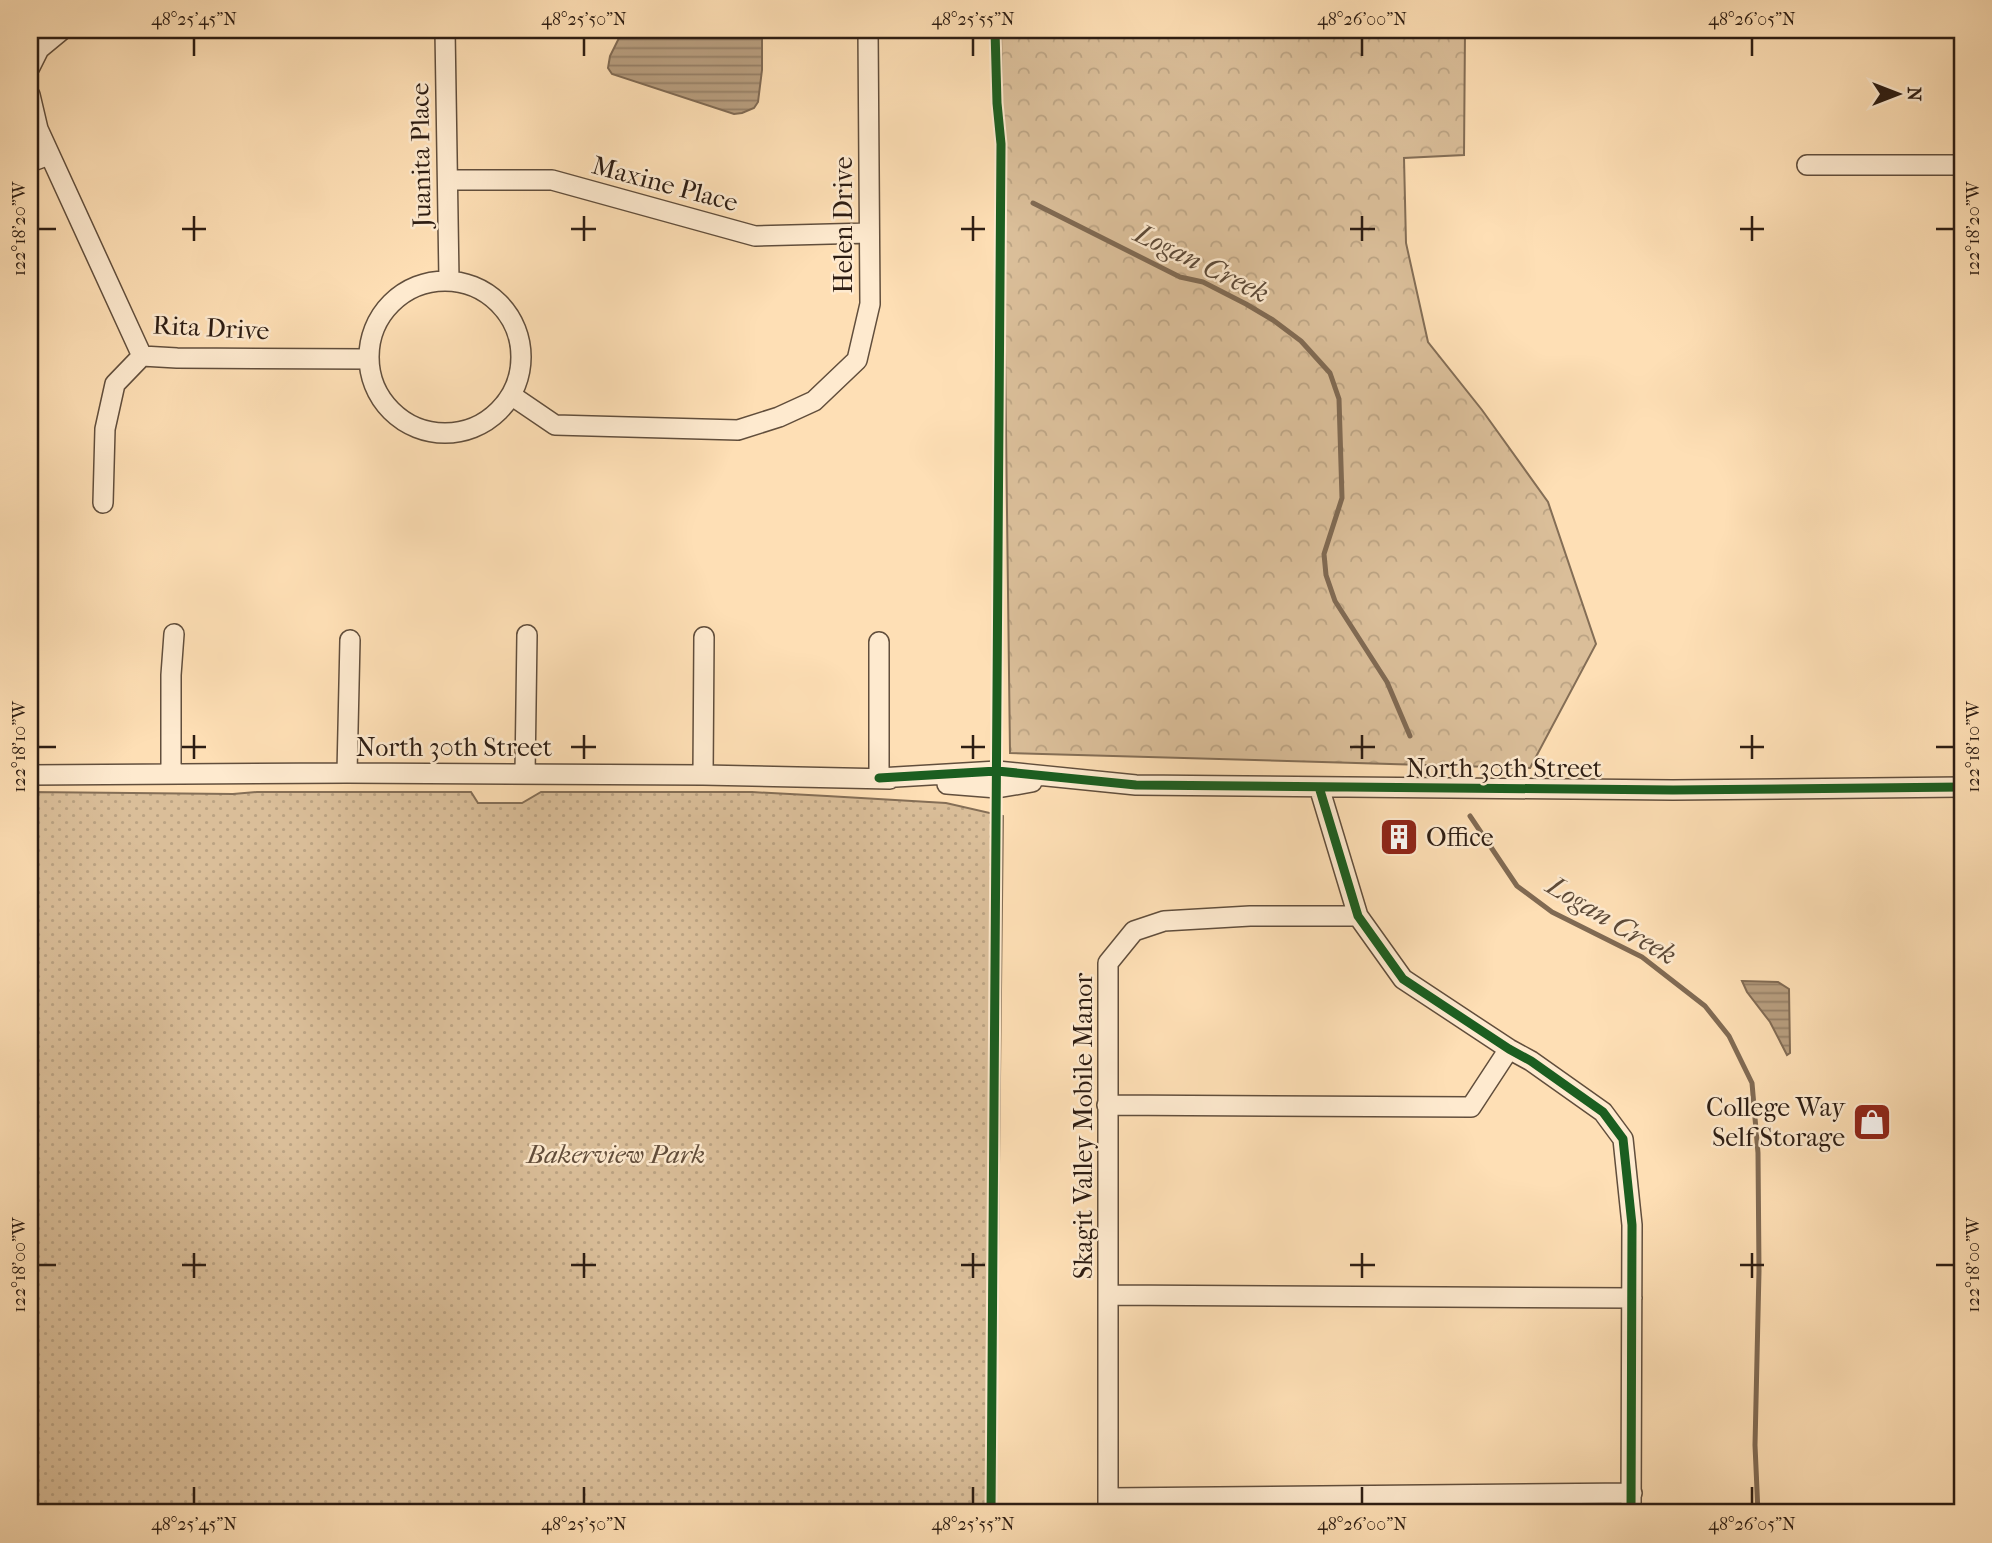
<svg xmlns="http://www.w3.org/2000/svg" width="1992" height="1543" font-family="'IM FELL French Canon',serif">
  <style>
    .forest { fill: url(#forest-crowns); stroke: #846e56; stroke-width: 2 }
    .park { fill: url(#park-dots); stroke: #846e56; stroke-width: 2 }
    .water { fill: url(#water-rules); stroke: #806a53; stroke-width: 2 }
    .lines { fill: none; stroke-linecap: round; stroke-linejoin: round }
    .stream { stroke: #806a53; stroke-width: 5 }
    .minor-casing { stroke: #614e3c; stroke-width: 22 }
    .minor { stroke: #feeacf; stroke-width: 19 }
    .cycleway-casing { stroke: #feeacf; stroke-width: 13 }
    .cycleway { stroke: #1b5e20; stroke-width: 9 }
    .ticks { fill: none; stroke: #2d1d13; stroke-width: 2.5 }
    .labels { text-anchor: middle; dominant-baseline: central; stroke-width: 5; stroke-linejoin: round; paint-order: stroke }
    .street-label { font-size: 26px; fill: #2d1d13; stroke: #feeacf }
    .poi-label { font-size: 26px; fill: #2d1d13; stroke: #feeacf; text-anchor: start }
    .park-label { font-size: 26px; font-style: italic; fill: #614d3b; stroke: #feeacf }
    .water-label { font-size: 28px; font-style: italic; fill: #5d4a38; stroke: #feeacf }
    .neatline { fill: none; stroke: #2d1d13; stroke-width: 2.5 }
    .ticks-label { font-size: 18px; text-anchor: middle; fill: #2d1d13 }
  </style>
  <defs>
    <pattern id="forest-crowns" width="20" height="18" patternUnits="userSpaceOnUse" patternTransform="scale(1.75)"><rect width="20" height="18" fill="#dabe99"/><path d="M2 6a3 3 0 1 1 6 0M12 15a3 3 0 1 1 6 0" fill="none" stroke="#bba383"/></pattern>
    <pattern id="park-dots" width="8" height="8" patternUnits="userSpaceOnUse" patternTransform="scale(1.75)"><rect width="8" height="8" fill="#dabe99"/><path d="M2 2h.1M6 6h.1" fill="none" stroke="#bba383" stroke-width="1.8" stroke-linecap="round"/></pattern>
    <pattern id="water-rules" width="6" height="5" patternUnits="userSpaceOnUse" patternTransform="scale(1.75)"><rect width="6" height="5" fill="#b79d7e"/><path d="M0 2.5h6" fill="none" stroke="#957f66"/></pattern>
  </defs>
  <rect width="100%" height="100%" fill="#fedfb5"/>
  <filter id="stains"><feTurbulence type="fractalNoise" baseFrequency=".00286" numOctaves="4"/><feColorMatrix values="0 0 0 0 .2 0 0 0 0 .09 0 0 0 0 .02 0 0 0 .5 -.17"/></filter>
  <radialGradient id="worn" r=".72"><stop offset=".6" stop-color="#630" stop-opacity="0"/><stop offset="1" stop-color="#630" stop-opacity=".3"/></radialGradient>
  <path class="forest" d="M 1001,30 L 1465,30 L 1464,155 L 1404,158 L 1406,243 L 1428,342 L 1482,410 L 1548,502 L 1596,644 L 1530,768 L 1010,753 Z"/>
  <path class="park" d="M 30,792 L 233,794 L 257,792 L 471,792 L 478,803 L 522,803 L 541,792 L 752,792 L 827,796 L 946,803 L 1003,816 L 995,1513 L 30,1513 Z"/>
  <path class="water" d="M 623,30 L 762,30 L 762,70 L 758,102 L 754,108 L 742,113 L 734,114 L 612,74 L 608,68 L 610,56 Z
    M 1742,981 L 1778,982 L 1789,989 L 1790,1053 L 1787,1055 L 1770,1022 L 1747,992 Z"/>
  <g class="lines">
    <path class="stream" d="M 1033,203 L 1180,277 L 1203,282 L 1246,304 L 1273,320 L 1301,341 L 1330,373 L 1339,399 L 1342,498 L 1324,554 L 1326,575 L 1335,601 L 1387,682 L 1410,736
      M 1470,816 L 1517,886 L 1552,912 L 1642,957 L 1705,1006 L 1729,1036 L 1752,1083 L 1758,1153 L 1759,1271 L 1755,1445 L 1758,1513"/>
    <g class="minor-casing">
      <path id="minor" d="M 445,30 L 449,280
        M 30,67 L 39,49 L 62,30
        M 30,95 L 38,129 L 142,356 L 177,358 L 369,359
        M 30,162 L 49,155
        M 1807,165 L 1962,165
        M 448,180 L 552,180 L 755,236 L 869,233
        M369 357a76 76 0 1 1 152 0a76 76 0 1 1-152 0Z
        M 511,395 L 555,425 L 738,430 L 779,417 L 814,401 L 857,360 L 870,304 L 868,30
        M 103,503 L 105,429 L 115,384 L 142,356
        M 347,773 L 350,640
        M 171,774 L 171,675 L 174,634
        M 525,774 L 527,635
        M 30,775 L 347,773 L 703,775 L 890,779
        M 703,775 L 704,637
        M 879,778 L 997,771 L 1136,785 L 1673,790 L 1962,787
        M 879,778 L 879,642
        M 947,784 L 997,788 L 1032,782
        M 1319,787 L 1358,916 L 1403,979 L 1509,1049 L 1531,1061 L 1603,1112 L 1623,1139 L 1632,1225 L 1631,1513
        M 1107,1105 L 1471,1107 L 1509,1049
        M 1109,1295 L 1632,1298
        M 1109,1498 L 1632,1493
        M 1108,1513 L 1108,963 L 1134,931 L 1164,921 L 1250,916 L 1358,916"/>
    </g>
    <use href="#minor" class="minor"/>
    <g class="cycleway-casing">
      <path id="cycleway" d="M 879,778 L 997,771 L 1136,785 L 1673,790 L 1962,787
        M 1319,787 L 1358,916 L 1403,979 L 1509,1049 L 1531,1061 L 1603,1112 L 1623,1139 L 1632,1225 L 1631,1513
        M 991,1513 L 1001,144 L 997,103 L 995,30"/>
    </g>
    <use href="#cycleway" class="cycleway"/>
  </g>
  <path class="ticks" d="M 194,38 L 194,56M 584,38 L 584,56M 973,38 L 973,56M 1362,38 L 1362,56M 1752,38 L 1752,56M 194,216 L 194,241M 584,216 L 584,241M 973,216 L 973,241M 1362,216 L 1362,241M 1752,216 L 1752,241M 38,229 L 56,229M 182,229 L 206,229M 571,229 L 596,229M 961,229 L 985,229M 1350,229 L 1375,229M 1740,229 L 1764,229M 1936,229 L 1954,229M 194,735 L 194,759M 584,735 L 584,759M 973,735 L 973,759M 1362,735 L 1362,759M 1752,735 L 1752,759M 38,747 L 56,747M 182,747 L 206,747M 571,747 L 596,747M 961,747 L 985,747M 1350,747 L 1375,747M 1740,747 L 1764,747M 1936,747 L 1954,747M 194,1253 L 194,1278M 584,1253 L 584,1278M 973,1253 L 973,1278M 1362,1253 L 1362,1278M 1752,1253 L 1752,1278M 38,1265 L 56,1265M 182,1265 L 206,1265M 571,1265 L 596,1265M 961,1265 L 985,1265M 1350,1265 L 1375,1265M 1740,1265 L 1764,1265M 1936,1265 L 1954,1265M 194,1487 L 194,1504M 584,1487 L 584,1504M 973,1487 L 973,1504M 1362,1487 L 1362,1504M 1752,1487 L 1752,1504"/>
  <defs>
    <g id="building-square" transform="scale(2.0125)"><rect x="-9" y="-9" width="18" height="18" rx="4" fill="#8f2418" stroke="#feeacf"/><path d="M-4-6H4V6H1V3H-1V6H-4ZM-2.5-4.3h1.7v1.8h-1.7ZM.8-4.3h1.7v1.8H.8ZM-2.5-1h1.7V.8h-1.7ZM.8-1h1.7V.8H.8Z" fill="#fff"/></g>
    <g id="shop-square" transform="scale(2.0125)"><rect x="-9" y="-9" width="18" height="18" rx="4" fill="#8f2418" stroke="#feeacf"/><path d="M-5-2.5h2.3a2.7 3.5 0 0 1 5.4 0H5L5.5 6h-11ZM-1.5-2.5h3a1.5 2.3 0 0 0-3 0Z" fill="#fff"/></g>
  </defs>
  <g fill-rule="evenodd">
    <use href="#building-square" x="1399" y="837"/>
    <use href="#shop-square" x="1872" y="1122"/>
  </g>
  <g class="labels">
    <g class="street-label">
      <text transform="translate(421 155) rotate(-91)">Juanita Place</text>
      <text transform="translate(665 184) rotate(15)">Maxine Place</text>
      <text transform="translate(843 225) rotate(-90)">Helen Drive</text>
      <text transform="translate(211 328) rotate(3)">Rita Drive</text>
      <text x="454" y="747">North 30th Street</text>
      <text x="1504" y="768">North 30th Street</text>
      <text transform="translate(1083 1126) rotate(-90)">Skagit Valley Mobile Manor</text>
    </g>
    <g class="poi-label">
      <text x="1426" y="837">Office</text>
      <text x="1845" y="1107" text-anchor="end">College Way<tspan x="1845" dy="30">Self Storage</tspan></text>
    </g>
    <g class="park-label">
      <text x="616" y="1154">Bakerview Park</text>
    </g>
    <g class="water-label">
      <text transform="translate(1202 263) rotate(26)">Logan Creek</text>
      <text transform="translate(1612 920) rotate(31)">Logan Creek</text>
    </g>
  </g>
  <rect width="1992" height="1543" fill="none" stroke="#fedfb5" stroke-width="77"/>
  <g transform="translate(1898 94) rotate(90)" stroke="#feeacf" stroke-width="5" paint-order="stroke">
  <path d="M0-5L12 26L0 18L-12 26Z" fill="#2d1d13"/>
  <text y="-10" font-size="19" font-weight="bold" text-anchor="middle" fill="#2d1d13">N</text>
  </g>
  <rect x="38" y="38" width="1916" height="1466" class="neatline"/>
  <g class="ticks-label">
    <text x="194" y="25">48°25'45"N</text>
    <text x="584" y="25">48°25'50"N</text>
    <text x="973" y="25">48°25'55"N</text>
    <text x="1362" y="25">48°26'00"N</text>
    <text x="1752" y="25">48°26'05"N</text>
    <text transform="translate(1973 229) rotate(-90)" y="6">122°18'20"W</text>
    <text transform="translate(19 229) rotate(-90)" y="6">122°18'20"W</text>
    <text transform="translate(1973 747) rotate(-90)" y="6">122°18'10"W</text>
    <text transform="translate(19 747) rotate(-90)" y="6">122°18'10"W</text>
    <text transform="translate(1973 1265) rotate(-90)" y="6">122°18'00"W</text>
    <text transform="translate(19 1265) rotate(-90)" y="6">122°18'00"W</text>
    <text x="194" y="1530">48°25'45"N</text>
    <text x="584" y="1530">48°25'50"N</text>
    <text x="973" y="1530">48°25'55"N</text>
    <text x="1362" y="1530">48°26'00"N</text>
    <text x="1752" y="1530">48°26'05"N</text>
  </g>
  <rect width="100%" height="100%" filter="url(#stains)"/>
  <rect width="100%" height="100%" fill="url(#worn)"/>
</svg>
